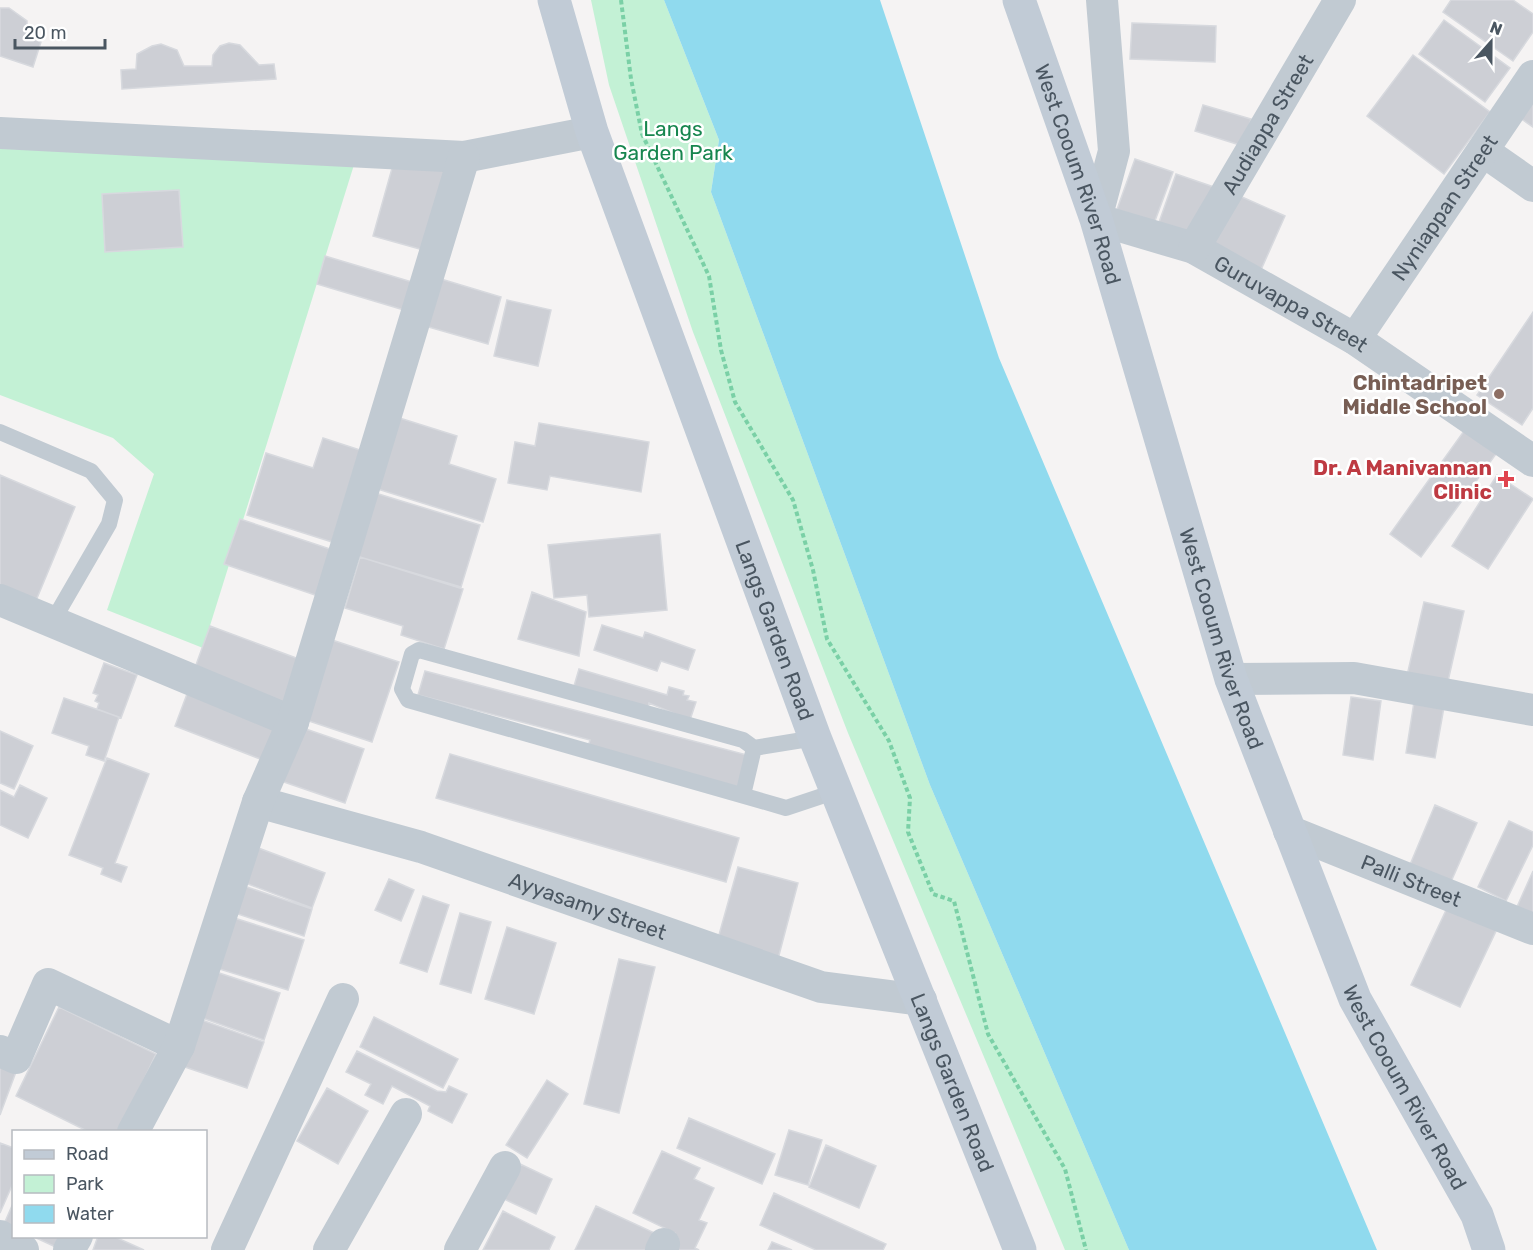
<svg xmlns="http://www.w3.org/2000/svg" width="1533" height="1250" font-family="Rubik,sans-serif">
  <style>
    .green { fill: #c3f1d5 }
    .water { fill: #90daee }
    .building { fill: #cdcfd5; stroke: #d7d9de; stroke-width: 1.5 }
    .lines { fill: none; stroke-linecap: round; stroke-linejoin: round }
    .path { stroke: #7ad0a6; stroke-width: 4; stroke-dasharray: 4.5 3; stroke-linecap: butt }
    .lane { stroke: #c1cad2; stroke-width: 16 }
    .street { stroke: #c1cad2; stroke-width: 32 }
    .secondary { stroke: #c1cbd6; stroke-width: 33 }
    .education-dot { fill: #8d6e63; stroke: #fff; stroke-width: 2 }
    .health-dot { fill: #e0444e; stroke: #fff; stroke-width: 2 }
    .labels { text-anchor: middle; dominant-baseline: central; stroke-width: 5; stroke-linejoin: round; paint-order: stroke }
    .street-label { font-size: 21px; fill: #4a5661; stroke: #fff }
    .park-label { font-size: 21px; fill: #17864f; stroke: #fff }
    .education-label { font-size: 21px; font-weight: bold; fill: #785e54; stroke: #fff; text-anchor: end }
    .health-label { font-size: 21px; font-weight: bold; fill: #be3a42; stroke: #fff; text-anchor: end }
  </style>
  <rect width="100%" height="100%" fill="#f5f3f3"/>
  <path class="green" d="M 591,0 L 664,0 L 719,140 L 711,192 L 930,785 L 1129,1250 L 1065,1250 L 848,733 L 693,332 L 609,85 Z
    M 0,149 L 358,152 L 203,648 L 107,610 L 154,474 L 113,438 L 0,395 Z"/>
  <path class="water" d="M 664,0 L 880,0 L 999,358 L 1377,1250 L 1129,1250 L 930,785 L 711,192 L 719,140 Z"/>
  <path class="building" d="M 1451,0 L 1513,0 L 1533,14 L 1533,32 L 1513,61 L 1443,12 Z
    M 0,8 L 9,8 L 27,21 L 27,37 L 41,42 L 33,67 L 0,56 Z
    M 1444,20 L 1510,68 L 1485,102 L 1419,54 Z
    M 1132,23 L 1216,26 L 1215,62 L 1130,59 Z
    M 229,43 L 240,45 L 259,65 L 274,64 L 276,79 L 122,89 L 121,70 L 136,69 L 137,54 L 152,46 L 161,44 L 177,50 L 184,66 L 212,66 L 213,55 L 220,46 Z
    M 1413,55 L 1490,112 L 1444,174 L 1367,116 Z
    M 1533,91 L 1533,127 L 1517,116 Z
    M 1203,105 L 1251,119 L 1243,146 L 1195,131 Z
    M 396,154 L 447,161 L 427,251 L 373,236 Z
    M 1135,159 L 1173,172 L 1152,229 L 1115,215 Z
    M 1176,174 L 1214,187 L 1194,241 L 1157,228 Z
    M 179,190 L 183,247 L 105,252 L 102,194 Z
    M 1233,193 L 1285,216 L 1260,272 L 1208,249 Z
    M 325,256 L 412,282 L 404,310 L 317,284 Z
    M 431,276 L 501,297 L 488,344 L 418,324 Z
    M 507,300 L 551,310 L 538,366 L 494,356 Z
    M 1533,312 L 1533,408 L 1522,425 L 1477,395 Z
    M 390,415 L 457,436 L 449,464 L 496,479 L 483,522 L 368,486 Z
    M 539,423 L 649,442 L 641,492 L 550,476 L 547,490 L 508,483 L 515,442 L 535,446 Z
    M 1464,431 L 1496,454 L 1421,557 L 1390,534 Z
    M 323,438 L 360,450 L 332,542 L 247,515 L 266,453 L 313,468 Z
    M 0,475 L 75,507 L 35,603 L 0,589 Z
    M 1497,475 L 1533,499 L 1488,569 L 1452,546 Z
    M 372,492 L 480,525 L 461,587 L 353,555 Z
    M 240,519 L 336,551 L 321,597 L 224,564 Z
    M 660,534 L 667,610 L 589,617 L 587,595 L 554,598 L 548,545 Z
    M 360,557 L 463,589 L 444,649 L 401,635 L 403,626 L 345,608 Z
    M 532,592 L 586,612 L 579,656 L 518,639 Z
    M 1424,602 L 1464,611 L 1446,690 L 1406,680 Z
    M 602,625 L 643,638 L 645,632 L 695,650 L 688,670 L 661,661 L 657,671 L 594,650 Z
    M 210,626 L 307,662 L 289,711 L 192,676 Z
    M 326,638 L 399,662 L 372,742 L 300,718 Z
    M 104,663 L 137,675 L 121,718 L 97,709 L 99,703 L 95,701 L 98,695 L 93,693 Z
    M 579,669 L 667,695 L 669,687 L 684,691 L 683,695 L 689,696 L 687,700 L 696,702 L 690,720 L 649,703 L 648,708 L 574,686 Z
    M 425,671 L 747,755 L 738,789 L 587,750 L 590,740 L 418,695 Z
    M 190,686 L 283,722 L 268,762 L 175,726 Z
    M 1351,697 L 1381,701 L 1373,760 L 1343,755 Z
    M 64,698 L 119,717 L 104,761 L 86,755 L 89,746 L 52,733 Z
    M 1414,702 L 1444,707 L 1435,758 L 1406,753 Z
    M 300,727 L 364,749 L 345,803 L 281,781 Z
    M 0,731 L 33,746 L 14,789 L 0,783 Z
    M 450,754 L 739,838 L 726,882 L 436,798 Z
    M 107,758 L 149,774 L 115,863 L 127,867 L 121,882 L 101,874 L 103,868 L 69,855 Z
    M 20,785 L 47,798 L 28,838 L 0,825 L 0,790 L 14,797 Z
    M 1435,805 L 1477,823 L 1450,884 L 1409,867 Z
    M 1509,821 L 1533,832 L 1533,845 L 1506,901 L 1478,887 Z
    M 253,846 L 325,873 L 312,908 L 240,881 Z
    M 738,867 L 798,883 L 778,959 L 717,942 Z
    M 1533,871 L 1533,916 L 1516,909 Z
    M 389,879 L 414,890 L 401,921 L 375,910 Z
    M 241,885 L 312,909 L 304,936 L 232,912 Z
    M 423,896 L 449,905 L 427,972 L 400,963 Z
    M 1448,906 L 1497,929 L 1460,1007 L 1411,985 Z
    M 460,913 L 491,922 L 471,993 L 440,984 Z
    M 228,916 L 304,940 L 288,990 L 213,967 Z
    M 507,927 L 556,943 L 534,1014 L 485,999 Z
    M 619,959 L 655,967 L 619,1113 L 584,1104 Z
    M 210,970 L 280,993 L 264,1040 L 194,1015 Z
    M 59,1007 L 156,1054 L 119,1132 L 89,1132 L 16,1096 Z
    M 374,1017 L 458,1059 L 443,1088 L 360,1047 Z
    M 196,1018 L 264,1042 L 247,1088 L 179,1065 Z
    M 357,1051 L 437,1091 L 446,1092 L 449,1086 L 467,1094 L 452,1123 L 428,1111 L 430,1106 L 392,1086 L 383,1104 L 365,1095 L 371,1084 L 346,1072 Z
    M 0,1066 L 16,1072 L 0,1115 Z
    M 547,1080 L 568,1094 L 527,1158 L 506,1145 Z
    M 327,1088 L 368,1111 L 338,1164 L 297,1141 Z
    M 689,1118 L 775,1154 L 762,1184 L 677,1148 Z
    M 789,1130 L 822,1140 L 808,1185 L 775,1175 Z
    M 0,1143 L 14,1148 L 14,1181 L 0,1213 Z
    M 826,1145 L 876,1166 L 859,1208 L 809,1187 Z
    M 662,1151 L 700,1168 L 694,1179 L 714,1188 L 699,1220 L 707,1223 L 695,1248 L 699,1250 L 667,1250 L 675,1233 L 633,1213 Z
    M 520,1164 L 552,1179 L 536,1214 L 504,1199 Z
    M 774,1193 L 886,1244 L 883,1250 L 816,1250 L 760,1225 Z
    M 14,1201 L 14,1228 L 4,1224 Z
    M 596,1206 L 659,1235 L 652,1250 L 575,1250 Z
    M 503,1211 L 555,1237 L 549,1250 L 483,1250 Z
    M 32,1236 L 71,1236 L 62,1250 Z
    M 98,1236 L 113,1236 L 144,1250 L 93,1250 Z
    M 772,1242 L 792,1250 L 768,1250 Z"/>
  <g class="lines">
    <path class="path" d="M 621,0 L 631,79 L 642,134 L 709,276 L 721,350 L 735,402 L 793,500 L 813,570 L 827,639 L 889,741 L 910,798 L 908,832 L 933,894 L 954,901 L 988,1034 L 1065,1169 L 1086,1250"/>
    <path class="lane" d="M 0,432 L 91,471 L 115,500 L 109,524 L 54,619 L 46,615
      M 754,748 L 815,738
      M 743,795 L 754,748 L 743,740 L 419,650 L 412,654 L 402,689 L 408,700 L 755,799 L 786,808 L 837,791"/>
    <g class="street">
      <path id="s1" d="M 1102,0 L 1114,151 L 1096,219 L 1194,248 L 1355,339 L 1533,461"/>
      <path d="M 0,133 L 464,157 L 592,132"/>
      <path d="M 1483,151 L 1533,186"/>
      <path id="s2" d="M 1194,248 L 1340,0"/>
      <path id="s3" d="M 1355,339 L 1533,76"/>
      <path d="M 0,600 L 293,722"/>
      <path d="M 1231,679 L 1354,678 L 1533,710"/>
      <path id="s4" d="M 258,802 L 421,847 L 821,987 L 921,1000"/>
      <path id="s5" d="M 1289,831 L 1533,929"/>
      <path d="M 0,1051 L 16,1058 L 48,984 L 179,1046"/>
      <path d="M 133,1132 L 179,1046 L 258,802 L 293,722 L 464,157"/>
      <path d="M 0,1236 L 23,1250"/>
      <path d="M 69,1250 L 77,1236"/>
      <path d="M 227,1250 L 343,999"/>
      <path d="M 329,1250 L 406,1114"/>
      <path d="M 460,1250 L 505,1167"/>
      <path d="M 661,1250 L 664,1244"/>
    </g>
    <g class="secondary">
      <path id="s6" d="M 554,0 L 592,132 L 815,738 L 1020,1250"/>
      <path id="s7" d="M 1019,0 L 1096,219 L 1231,679 L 1355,999 L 1477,1215 L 1489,1250"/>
    </g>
  </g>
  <circle class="education-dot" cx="1499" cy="394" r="6"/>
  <path class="health-dot" d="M1503 470h6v6h6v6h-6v6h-6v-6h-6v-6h6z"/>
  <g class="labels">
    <g class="street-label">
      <text stroke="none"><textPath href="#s2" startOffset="144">Audiappa Street</textPath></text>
      <text stroke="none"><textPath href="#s7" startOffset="184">West Cooum River Road</textPath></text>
      <text stroke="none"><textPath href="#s3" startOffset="159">Nyniappan Street</textPath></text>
      <text stroke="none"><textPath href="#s1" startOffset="436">Guruvappa Street</textPath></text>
      <text stroke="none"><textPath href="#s6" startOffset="668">Langs Garden Road</textPath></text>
      <text stroke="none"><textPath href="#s7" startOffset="670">West Cooum River Road</textPath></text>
      <text stroke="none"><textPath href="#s5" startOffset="132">Palli Street</textPath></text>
      <text stroke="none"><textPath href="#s4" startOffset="346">Ayyasamy Street</textPath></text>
      <text stroke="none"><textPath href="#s6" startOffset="1154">Langs Garden Road</textPath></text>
      <text stroke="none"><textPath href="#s7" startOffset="1156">West Cooum River Road</textPath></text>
    </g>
    <g class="park-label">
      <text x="673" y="128">Langs<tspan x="673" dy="24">Garden Park</tspan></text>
    </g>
    <g class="education-label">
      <text x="1487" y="382">Chintadripet<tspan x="1487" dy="24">Middle School</tspan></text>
    </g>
    <g class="health-label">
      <text x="1492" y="467">Dr. A Manivannan<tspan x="1492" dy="24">Clinic</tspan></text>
    </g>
  </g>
  <rect x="12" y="1130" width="195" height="108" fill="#ffffff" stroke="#b7bbc0" stroke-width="1.5"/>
  <rect x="24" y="1150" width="30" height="9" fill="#c1cbd6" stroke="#b7bbc0" stroke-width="1.5"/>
  <text x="66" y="1160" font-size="18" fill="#4a5661">Road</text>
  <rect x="24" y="1175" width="30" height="18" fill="#c3f1d5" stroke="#b7bbc0" stroke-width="1.5"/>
  <text x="66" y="1190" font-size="18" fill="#4a5661">Park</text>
  <rect x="24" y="1205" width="30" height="18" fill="#90daee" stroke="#b7bbc0" stroke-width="1.5"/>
  <text x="66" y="1220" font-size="18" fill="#4a5661">Water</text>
  <g transform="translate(1491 42) rotate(21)" stroke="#ffffff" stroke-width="4.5" paint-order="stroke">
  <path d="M0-4.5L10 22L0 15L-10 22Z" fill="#4a5661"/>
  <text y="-9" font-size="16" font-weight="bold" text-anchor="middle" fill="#4a5661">N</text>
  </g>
  <path d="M15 39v9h90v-9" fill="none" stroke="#4a5661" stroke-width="3"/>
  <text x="24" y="39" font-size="18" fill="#4a5661" stroke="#ffffff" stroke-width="4.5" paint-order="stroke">20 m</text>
</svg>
